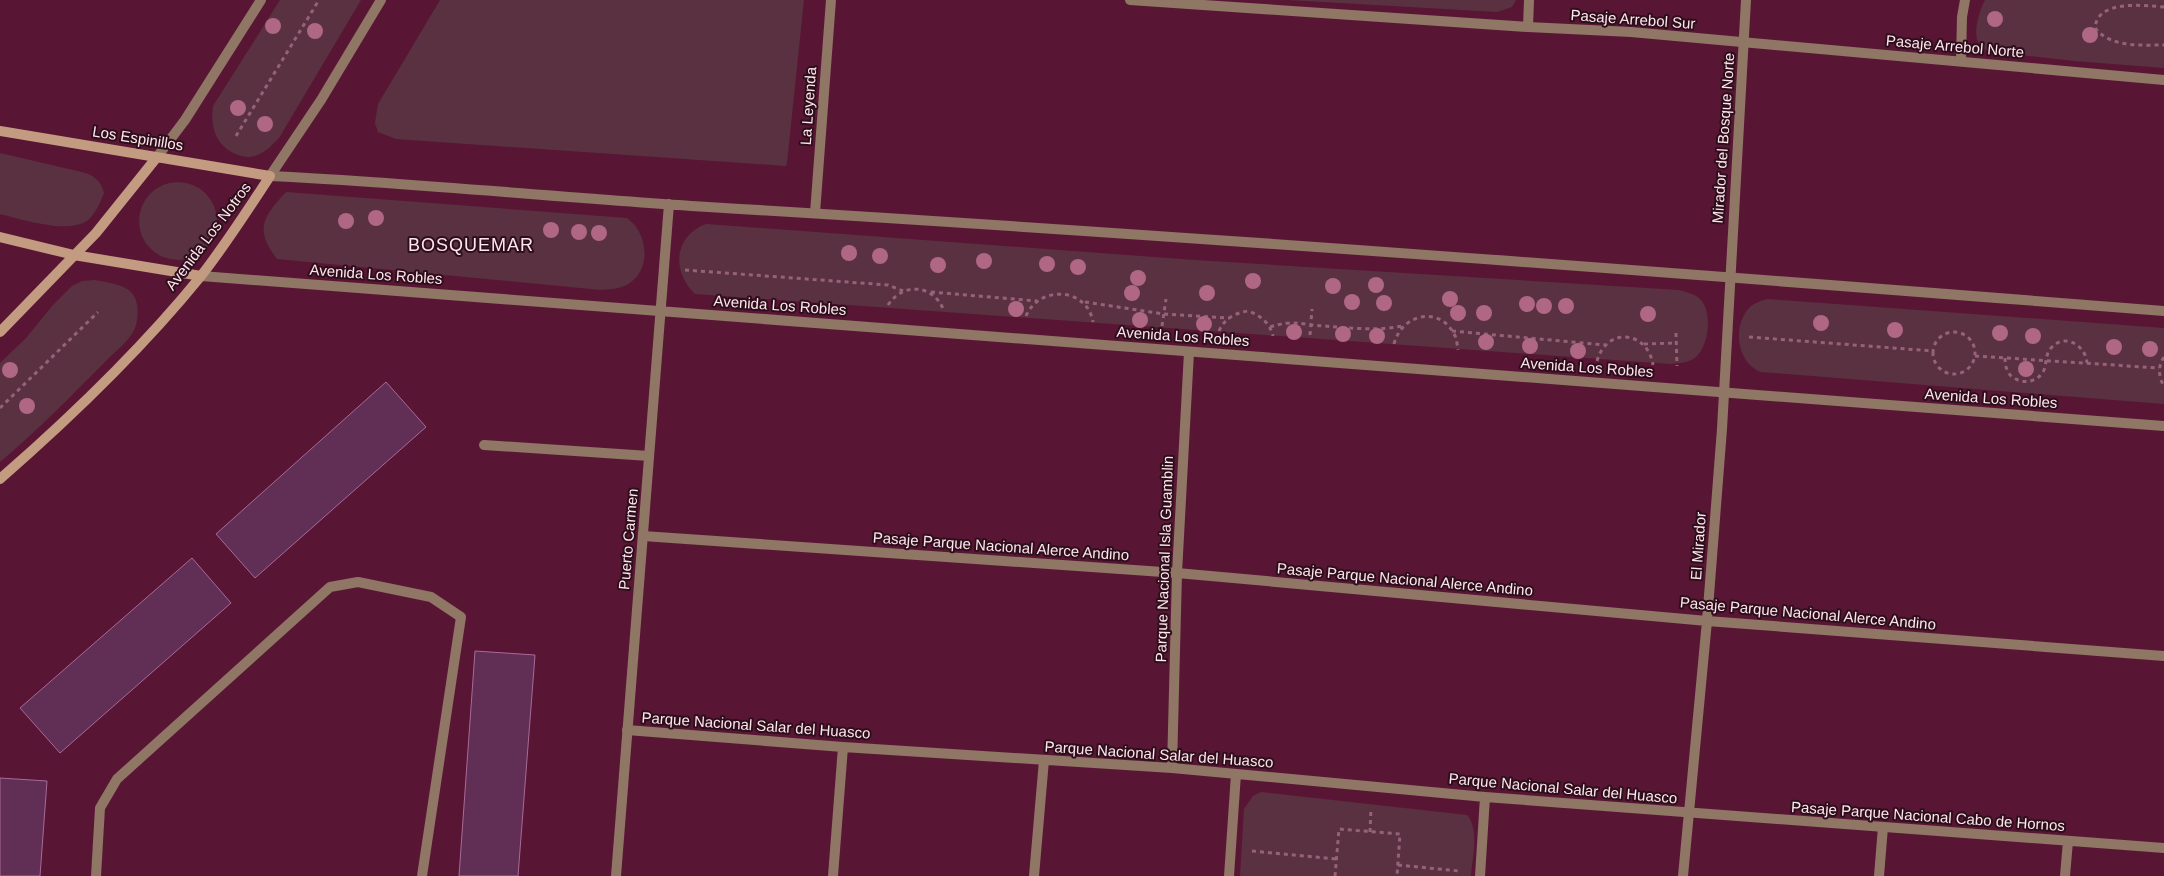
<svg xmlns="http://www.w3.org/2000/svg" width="2164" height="876" font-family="Helvetica,sans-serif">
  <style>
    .green { fill: #5a3140 }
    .building { fill: #612f55; stroke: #a96a99 }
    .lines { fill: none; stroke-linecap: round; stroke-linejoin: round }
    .path { stroke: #966278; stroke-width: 3; stroke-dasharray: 4 4; stroke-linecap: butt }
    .service { stroke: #8f7665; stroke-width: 10 }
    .minor { stroke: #8f7665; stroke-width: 10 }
    .tertiary { stroke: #8f7665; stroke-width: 10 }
    .secondary { stroke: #c39b80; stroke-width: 10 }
    .tree { fill: #af6784 }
    .labels { text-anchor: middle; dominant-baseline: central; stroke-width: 4; stroke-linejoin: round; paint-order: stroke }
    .street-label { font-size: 15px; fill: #ffe5ed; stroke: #2d0f1b }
    .quarter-label { font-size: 18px; letter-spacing: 1px; fill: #ffe5ed; stroke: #2d0f1b }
  </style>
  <rect width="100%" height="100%" fill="#591634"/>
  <path class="green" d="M 280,0 L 361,0 L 279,138 C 273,144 266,152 257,155 C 251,158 244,157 238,155 C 216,147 210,127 213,106 Z
    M 440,0 L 804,0 L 787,163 L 786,166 L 396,139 L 378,132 L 375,123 L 378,104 Z
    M 1288,0 L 1516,0 L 1512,7 L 1497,12 Z
    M 1985,0 L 2164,0 L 2164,68 L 2074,61 L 1987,51 C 1983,48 1978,44 1977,39 C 1974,28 1980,9 1985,0 Z
    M 0,153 L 86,173 C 97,178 101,182 104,193 C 100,203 96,213 88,220 C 68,235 22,219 0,214 Z
    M139 221a39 39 0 1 1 78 0a39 39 0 1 1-78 0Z
    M 286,192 L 627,218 C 647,232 652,266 631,282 C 623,289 611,289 601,290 L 277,259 C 254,229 263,217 286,192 Z
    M 706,224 L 1195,260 L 1679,290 C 1686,292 1695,294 1700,299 C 1713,312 1709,345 1696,357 C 1689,363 1679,363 1670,364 L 695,294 C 671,271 674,236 706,224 Z
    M 95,280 C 107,283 130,284 135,298 C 139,306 138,320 135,328 C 130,341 114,352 105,362 C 71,396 37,431 0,462 L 0,363 L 26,338 L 53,305 L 72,286 L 82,281 Z
    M 1767,299 L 2164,328 L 2164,404 L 1761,372 C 1737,363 1732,327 1749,308 C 1754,303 1760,301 1767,299 Z
    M 1261,792 L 1467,815 C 1480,830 1472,858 1471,876 L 1240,876 L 1244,809 L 1253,796 Z"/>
  <path class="building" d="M 386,382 L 426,427 L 255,578 L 216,534 Z
    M 192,558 L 231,603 L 60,753 L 20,708 Z
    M 475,651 L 535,655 L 518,876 L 459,876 Z
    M 0,778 L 47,781 L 40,876 L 0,876 Z"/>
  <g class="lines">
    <path class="path" d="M 2164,7 C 2141,5 2097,0 2095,28 C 2111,48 2141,45 2164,45
      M 236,136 L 319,0
      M 685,270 L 888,285 L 903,291
      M 931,292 L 1037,301
      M 1085,302 L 1164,314 L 1229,318
      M 888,305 C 903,282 934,284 944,311
      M 1026,316 C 1039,285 1087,287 1093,322
      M 1162,326 L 1166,299
      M 1270,327 C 1294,319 1301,325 1324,326 C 1349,328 1377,331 1402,326
      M 1219,331 C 1224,319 1235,313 1248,311 C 1260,315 1270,323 1273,336
      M 1452,331 L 1605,345
      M1933 353a21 21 0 1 1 42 0a21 21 0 1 1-42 0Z
      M 1676,333 L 1677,366
      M 1310,335 L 1312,309
      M 1749,337 L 1933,351
      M 1394,344 C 1402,313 1440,306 1454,334 C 1457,338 1457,345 1458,350
      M 1644,344 L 1676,343
      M 1975,356 L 2159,368
      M 2164,357 C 2158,366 2158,376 2164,386
      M 2005,358 C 2005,366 2007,374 2014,378 C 2025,385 2039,381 2044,370 C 2047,362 2045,355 2051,348 C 2065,332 2086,346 2087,363
      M 1597,361 C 1607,326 1648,331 1653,365
      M 0,408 L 98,312
      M 1370,832 L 1371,808
      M 1252,851 L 1336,859
      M 1398,865 L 1459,871
      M 1335,876 L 1339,829 L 1400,834 L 1397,876"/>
    <path class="service" d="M 96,876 L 100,808 L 117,779 L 330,587 L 358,582 L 431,597 L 461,617 L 422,876"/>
    <path class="minor" d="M 1130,0 L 1528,27 L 1631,32 L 2164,80
      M 1528,27 L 1529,0
      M 1961,61 L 1962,17 L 1965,0
      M 815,213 L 831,0
      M 484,445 L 649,456
      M 643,536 L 1177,573 L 1707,621 L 2164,656
      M 627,730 L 843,747 L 1172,768 L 1485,797 L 2164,848
      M 1172,768 L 1177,573 L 1189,352
      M 833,876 L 843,747
      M 1034,876 L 1044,760
      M 1229,876 L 1236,774
      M 1480,876 L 1485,797
      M 1683,876 L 1707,621 L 1722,429 L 1746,0
      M 1879,876 L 1883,827
      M 2065,876 L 2068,841"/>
    <path class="tertiary" d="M 157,157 L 185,120 L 261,0
      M 270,176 C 417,183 562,198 708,207 C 1194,236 1679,273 2164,311
      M 270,176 L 321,100 L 381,0
      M 201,276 L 2164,426
      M 616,876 L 669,204"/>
    <path class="secondary" d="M 0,131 L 270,176 C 248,210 226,244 201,276 C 141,350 71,417 0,479
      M 0,237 L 74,255 L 201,276
      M 0,332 L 96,233 L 157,157"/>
  </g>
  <g class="tree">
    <circle cx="1995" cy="19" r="8"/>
    <circle cx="273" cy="26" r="8"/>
    <circle cx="315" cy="31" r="8"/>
    <circle cx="2090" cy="35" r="8"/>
    <circle cx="238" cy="108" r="8"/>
    <circle cx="265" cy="124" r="8"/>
    <circle cx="376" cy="218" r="8"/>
    <circle cx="346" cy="221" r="8"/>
    <circle cx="551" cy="230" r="8"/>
    <circle cx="579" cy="232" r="8"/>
    <circle cx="599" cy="233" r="8"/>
    <circle cx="849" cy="253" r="8"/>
    <circle cx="880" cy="256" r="8"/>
    <circle cx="984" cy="261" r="8"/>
    <circle cx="1047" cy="264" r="8"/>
    <circle cx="938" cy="265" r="8"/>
    <circle cx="1078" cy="267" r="8"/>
    <circle cx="1138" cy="278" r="8"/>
    <circle cx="1253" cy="281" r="8"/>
    <circle cx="1376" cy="285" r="8"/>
    <circle cx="1333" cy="286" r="8"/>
    <circle cx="1132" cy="293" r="8"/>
    <circle cx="1207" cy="293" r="8"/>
    <circle cx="1450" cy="299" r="8"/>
    <circle cx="1352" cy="302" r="8"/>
    <circle cx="1384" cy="303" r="8"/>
    <circle cx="1527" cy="304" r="8"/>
    <circle cx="1544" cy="306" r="8"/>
    <circle cx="1566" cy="306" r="8"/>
    <circle cx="1016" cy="309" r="8"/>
    <circle cx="1458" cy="313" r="8"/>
    <circle cx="1484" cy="313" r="8"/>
    <circle cx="1648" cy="314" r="8"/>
    <circle cx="1140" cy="320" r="8"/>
    <circle cx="1821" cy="323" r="8"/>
    <circle cx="1204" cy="324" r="8"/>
    <circle cx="1895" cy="330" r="8"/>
    <circle cx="1294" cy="332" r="8"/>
    <circle cx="2000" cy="333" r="8"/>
    <circle cx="1343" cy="334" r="8"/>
    <circle cx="1377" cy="336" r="8"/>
    <circle cx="2033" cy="336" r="8"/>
    <circle cx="1486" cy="342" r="8"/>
    <circle cx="1530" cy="346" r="8"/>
    <circle cx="2114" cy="347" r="8"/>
    <circle cx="2150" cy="349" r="8"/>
    <circle cx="1578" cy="351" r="8"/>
    <circle cx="2026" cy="369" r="8"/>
    <circle cx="10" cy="370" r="8"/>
    <circle cx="27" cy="406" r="8"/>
  </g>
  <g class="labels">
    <g class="street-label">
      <text transform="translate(1633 19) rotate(4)">Pasaje Arrebol Sur</text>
      <text transform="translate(1955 46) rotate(5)">Pasaje Arrebol Norte</text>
      <text transform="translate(808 106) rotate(-86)">La Leyenda</text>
      <text transform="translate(138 138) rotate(9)">Los Espinillos</text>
      <text transform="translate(1723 138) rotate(-86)">Mirador del Bosque Norte</text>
      <text transform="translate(208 236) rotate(-53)">Avenida Los Notros</text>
      <text transform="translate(376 274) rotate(4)">Avenida Los Robles</text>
      <text transform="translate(780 305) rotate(4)">Avenida Los Robles</text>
      <text transform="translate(1183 336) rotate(4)">Avenida Los Robles</text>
      <text transform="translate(1587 367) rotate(4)">Avenida Los Robles</text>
      <text transform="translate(1991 398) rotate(4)">Avenida Los Robles</text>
      <text transform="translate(628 539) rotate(-85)">Puerto Carmen</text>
      <text transform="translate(1001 546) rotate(4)">Pasaje Parque Nacional Alerce Andino</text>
      <text transform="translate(1698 546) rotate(-86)">El Mirador</text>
      <text transform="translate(1164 559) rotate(-88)">Parque Nacional Isla Guamblin</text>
      <text transform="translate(1405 579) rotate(5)">Pasaje Parque Nacional Alerce Andino</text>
      <text transform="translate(1808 613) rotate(5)">Pasaje Parque Nacional Alerce Andino</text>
      <text transform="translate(756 725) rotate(4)">Parque Nacional Salar del Huasco</text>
      <text transform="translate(1159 754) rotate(4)">Parque Nacional Salar del Huasco</text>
      <text transform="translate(1563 788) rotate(5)">Parque Nacional Salar del Huasco</text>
      <text transform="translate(1928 816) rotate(4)">Pasaje Parque Nacional Cabo de Hornos</text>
    </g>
    <g class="quarter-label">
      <text x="471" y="245">BOSQUEMAR</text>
    </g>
  </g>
</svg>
